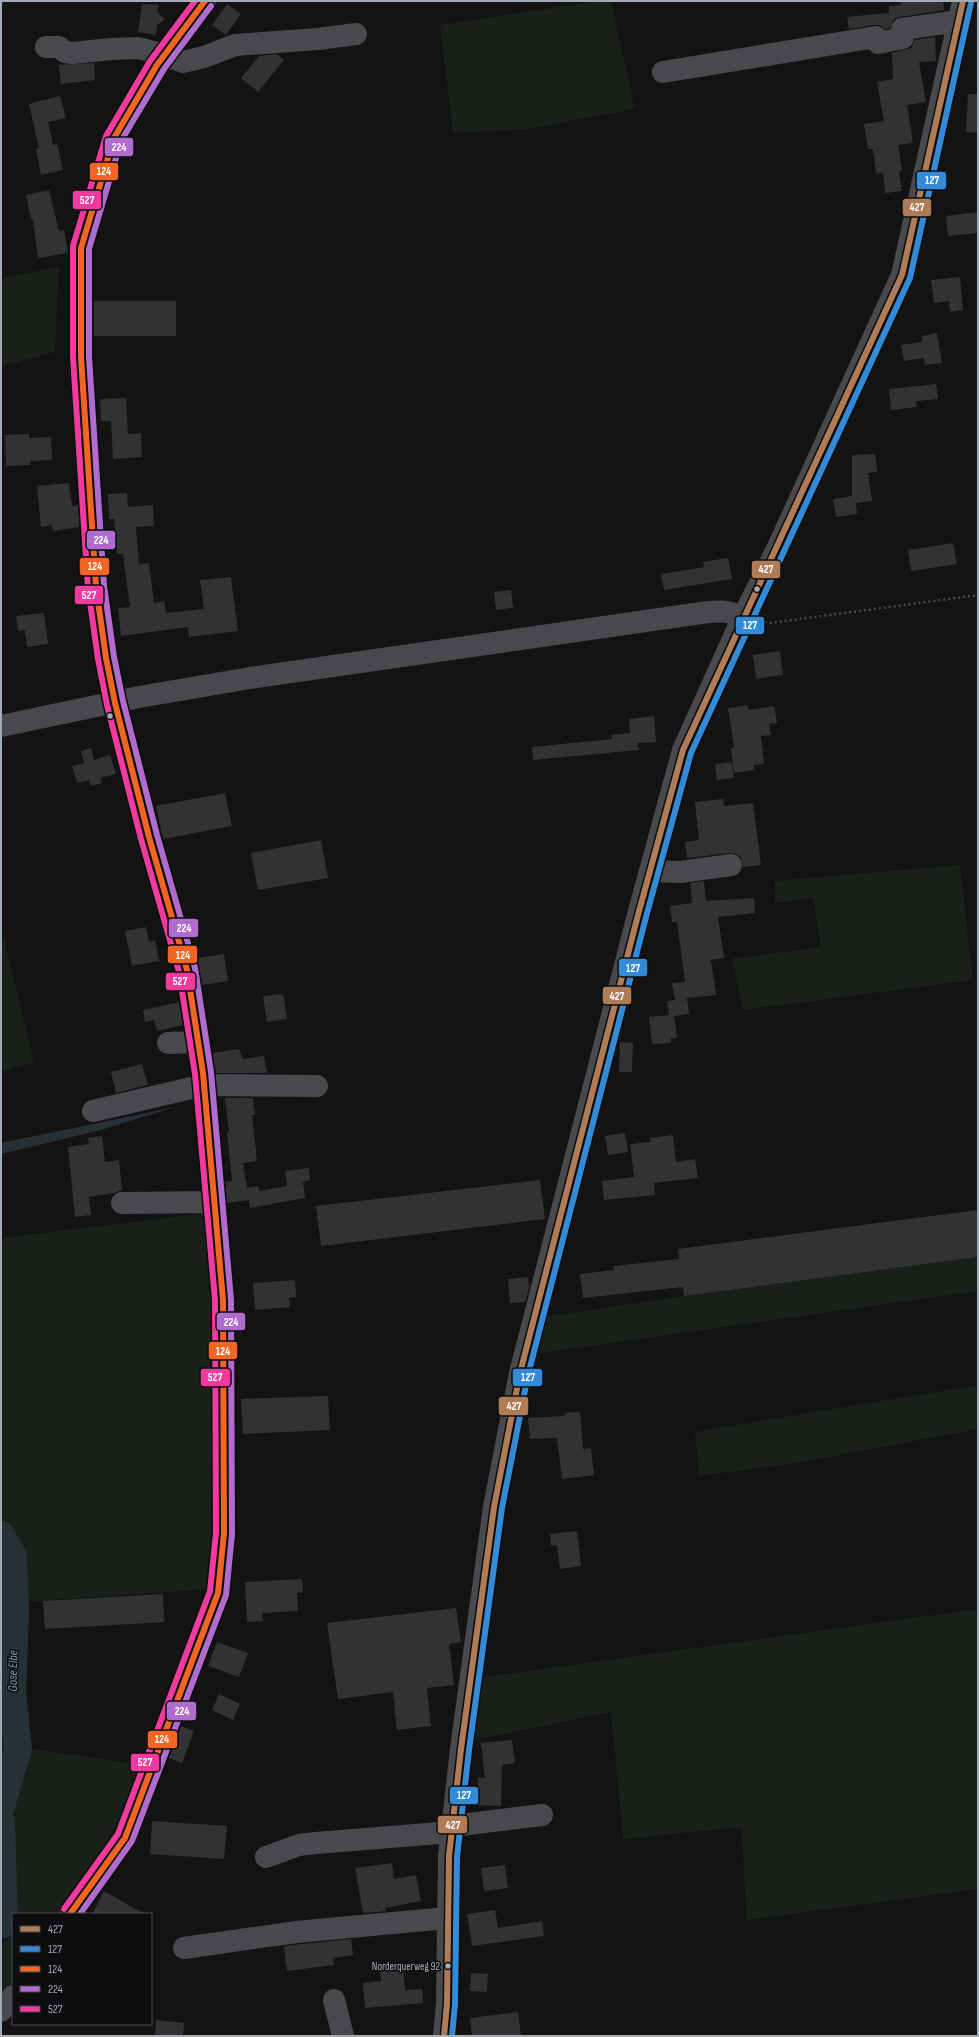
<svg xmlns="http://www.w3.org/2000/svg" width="979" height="2037" font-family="'Sofia Sans Condensed',sans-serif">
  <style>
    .green { fill: #192019 }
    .water { fill: #263035 }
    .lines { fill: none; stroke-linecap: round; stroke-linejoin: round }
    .river { stroke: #263035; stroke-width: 28 }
    .building { fill: #323234 }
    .path { stroke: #494a4e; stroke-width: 2.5; stroke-dasharray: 2 3; stroke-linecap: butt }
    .minor { stroke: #47494c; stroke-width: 22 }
    .bus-1-casing { stroke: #0d0d0f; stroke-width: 9 }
    .bus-2-casing { stroke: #0d0d0f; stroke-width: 9 }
    .bus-3-casing { stroke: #0d0d0f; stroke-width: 9 }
    .bus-4-casing { stroke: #0d0d0f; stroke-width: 9 }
    .bus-5-casing { stroke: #0d0d0f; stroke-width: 9 }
    .bus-1 { stroke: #b07c57; stroke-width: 6 }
    .bus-2 { stroke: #338bd7; stroke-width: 6 }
    .bus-3 { stroke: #f26522; stroke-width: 6 }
    .bus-4 { stroke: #b06ccc; stroke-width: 6 }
    .bus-5 { stroke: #f13a9d; stroke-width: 6 }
    .bus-dot { fill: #a3abb5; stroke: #0d0d0f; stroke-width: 1.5 }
    .labels { text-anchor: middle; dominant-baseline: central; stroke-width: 3; stroke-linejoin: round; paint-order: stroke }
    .bus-label { font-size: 11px; fill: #a3abb5; stroke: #0d0d0f; text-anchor: end }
    .water-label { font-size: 13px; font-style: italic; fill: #779fb3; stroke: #0d0d0f }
    .line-badge { stroke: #0d0d0f; stroke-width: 1.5 }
    .badge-label { font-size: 11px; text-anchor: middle; font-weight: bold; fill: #fff }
  </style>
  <rect width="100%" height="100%" fill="#131313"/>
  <path class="green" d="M 599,1 L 611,1 L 635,109 L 526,129 L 453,133 L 440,25 Z
    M 59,266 L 55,352 L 1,366 L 1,279 Z
    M 960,865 L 973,980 L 743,1010 L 732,959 L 821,947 L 813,898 L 775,903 L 775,881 Z
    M 4,940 L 34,1062 L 1,1072 L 1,941 Z
    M 208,1213 L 215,1299 L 212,1589 L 3,1603 L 1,1673 L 1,1238 Z
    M 978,1257 L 978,1291 L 534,1354 L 543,1317 L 684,1296 Z
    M 978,1385 L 978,1429 L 802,1462 L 699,1476 L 695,1432 Z
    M 978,1609 L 978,1889 L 747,1920 L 741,1827 L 623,1839 L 611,1712 L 469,1741 L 477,1678 Z
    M 1,1690 L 10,1758 L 1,1779 Z
    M 32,1749 L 146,1765 L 119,1833 L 59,1914 L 17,1914 L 7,1813 L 25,1778 Z
    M 13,1934 L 13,1980 L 1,1996 L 1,1945 Z"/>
  <path class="water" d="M 175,1107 L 101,1130 L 1,1154 L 1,1143 Z"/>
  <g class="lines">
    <path class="river" d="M 1,1535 L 13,1557 L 15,1615 L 12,1692 L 18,1749 L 1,1806
      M 1,1822 L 4,1924 L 1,1925"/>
  </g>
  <path class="building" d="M 900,1 L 943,1 L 944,10 L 900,17 L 894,19 L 890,28 L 885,29 L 880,25 L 874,25 L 849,29 L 847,17 L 889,13 L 889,6 L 901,5 Z
    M 142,4 L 159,5 L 157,12 L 165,19 L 157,25 L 156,35 L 138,32 Z
    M 227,4 L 241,14 L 226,35 L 212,25 Z
    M 935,37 L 936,61 L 919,62 L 926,102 L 907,105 L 913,143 L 898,145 L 902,170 L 899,171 L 902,191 L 885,193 L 883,173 L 876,174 L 873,149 L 868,149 L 864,124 L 884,121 L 877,82 L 893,79 L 892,53 L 911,48 L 915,40 Z
    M 277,54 L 284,60 L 258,92 L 241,78 L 259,56 Z
    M 94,63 L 95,80 L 61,84 L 59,65 Z
    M 968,94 L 978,94 L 978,133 L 966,132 Z
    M 60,96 L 66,118 L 48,122 L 53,145 L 57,144 L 63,170 L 41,175 L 36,149 L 39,148 L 29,104 Z
    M 49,190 L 59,231 L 64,230 L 68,253 L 38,258 L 33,219 L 31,219 L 26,195 Z
    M 978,212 L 978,233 L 948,236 L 946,216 Z
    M 960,277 L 963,310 L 950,312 L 949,301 L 934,303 L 931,280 Z
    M 94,301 L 176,301 L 176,336 L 94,336 Z
    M 937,333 L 942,363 L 925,365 L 924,358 L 904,361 L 901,345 L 922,342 L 922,336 Z
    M 936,384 L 938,399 L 916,401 L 917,407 L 891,410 L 889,389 Z
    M 126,398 L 128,434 L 141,433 L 142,457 L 113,459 L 111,421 L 101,421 L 100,399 Z
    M 29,434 L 29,438 L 51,437 L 52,460 L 30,461 L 30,465 L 6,466 L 5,435 Z
    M 875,454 L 877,472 L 868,473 L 872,501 L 856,503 L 857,514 L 836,517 L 833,499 L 852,496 L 852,455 Z
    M 69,483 L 72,506 L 78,505 L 80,527 L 53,531 L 52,525 L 41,527 L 37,486 Z
    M 127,493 L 128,507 L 153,505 L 154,526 L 136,527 L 139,564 L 149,563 L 154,603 L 164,601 L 166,613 L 204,609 L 200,580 L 231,577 L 238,631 L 189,637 L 188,627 L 121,636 L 118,608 L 130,607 L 123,554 L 117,554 L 114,519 L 109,519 L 108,494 Z
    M 953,543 L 957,564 L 911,571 L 908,550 Z
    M 728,558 L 732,579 L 664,590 L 661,574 L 704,567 L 703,562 Z
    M 511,590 L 513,608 L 496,610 L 494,592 Z
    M 44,613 L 48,644 L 27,647 L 25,630 L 18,631 L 16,616 Z
    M 780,651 L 783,675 L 756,679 L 753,655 Z
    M 748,705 L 748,710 L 774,706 L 777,723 L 769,724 L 771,735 L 761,736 L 764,764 L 754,765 L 754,770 L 734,773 L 731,748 L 734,748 L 728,708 Z
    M 654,716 L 656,742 L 638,743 L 639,750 L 533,760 L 532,747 L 612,739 L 611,735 L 630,733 L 629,719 Z
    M 91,748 L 94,760 L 110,755 L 116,774 L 100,778 L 102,783 L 91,786 L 89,780 L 77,783 L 72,766 L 84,763 L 81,751 Z
    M 732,762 L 734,778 L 717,780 L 715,764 Z
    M 225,793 L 232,826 L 163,839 L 156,806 Z
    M 723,799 L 724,806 L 753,803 L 761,865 L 743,867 L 741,857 L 736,854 L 730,853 L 687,858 L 685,842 L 699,840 L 695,802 Z
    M 321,840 L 328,878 L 258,890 L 251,853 Z
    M 704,881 L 706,901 L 754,898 L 755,913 L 718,917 L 724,958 L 711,960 L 716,995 L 687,998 L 689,1014 L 674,1016 L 677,1038 L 671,1038 L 671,1043 L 652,1044 L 649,1017 L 669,1015 L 667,1001 L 675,1000 L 672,983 L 685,982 L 677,922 L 672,922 L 670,906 L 692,903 L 690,883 Z
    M 146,927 L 149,942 L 155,940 L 159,961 L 132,966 L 125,931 Z
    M 224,954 L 228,981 L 202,985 L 197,958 Z
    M 283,994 L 287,1019 L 267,1022 L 263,996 Z
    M 179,1002 L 183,1025 L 157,1031 L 154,1020 L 145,1022 L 143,1010 Z
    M 620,1042 L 633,1043 L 632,1072 L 619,1072 Z
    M 239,1049 L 243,1059 L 264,1056 L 267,1073 L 216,1073 L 212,1053 Z
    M 142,1064 L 148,1085 L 116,1093 L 111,1072 Z
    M 225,1098 L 253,1098 L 255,1115 L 252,1115 L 257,1161 L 243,1163 L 247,1188 L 258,1186 L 259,1191 L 287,1186 L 285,1171 L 309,1168 L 310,1180 L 303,1182 L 305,1198 L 250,1208 L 249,1200 L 227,1203 L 225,1182 L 232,1181 L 227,1133 L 229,1132 Z
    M 625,1133 L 628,1152 L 608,1155 L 605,1136 Z
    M 673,1135 L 676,1162 L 695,1159 L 698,1178 L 654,1183 L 655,1195 L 604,1200 L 602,1181 L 634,1177 L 630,1144 L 650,1142 L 650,1138 Z
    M 102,1136 L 105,1162 L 119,1160 L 122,1190 L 114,1193 L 89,1197 L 91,1215 L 75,1217 L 68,1147 L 89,1144 L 88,1138 Z
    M 540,1180 L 545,1219 L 321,1246 L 316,1206 Z
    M 978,1210 L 978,1257 L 684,1296 L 683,1287 L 583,1298 L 580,1274 L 614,1270 L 614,1266 L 679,1259 L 678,1249 Z
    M 528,1277 L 529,1288 L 525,1302 L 510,1303 L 508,1279 Z
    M 295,1280 L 296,1297 L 289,1298 L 290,1307 L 255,1310 L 253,1283 Z
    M 328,1396 L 330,1430 L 243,1434 L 241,1399 Z
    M 580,1412 L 583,1449 L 591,1448 L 594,1475 L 562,1479 L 557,1438 L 530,1439 L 528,1418 L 565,1416 L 565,1413 Z
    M 577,1531 L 581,1566 L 560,1569 L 557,1545 L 551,1546 L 550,1534 Z
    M 302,1579 L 303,1592 L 297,1593 L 298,1611 L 262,1613 L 263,1621 L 247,1622 L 245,1582 Z
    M 163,1594 L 164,1622 L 45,1629 L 43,1601 Z
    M 456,1608 L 461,1642 L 449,1644 L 454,1685 L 427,1688 L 431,1726 L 397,1730 L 393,1692 L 338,1699 L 327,1623 Z
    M 217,1642 L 248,1653 L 239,1677 L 208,1666 Z
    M 219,1694 L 240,1704 L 233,1720 L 212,1710 Z
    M 181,1726 L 194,1731 L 182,1763 L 169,1758 Z
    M 512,1740 L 515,1763 L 502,1765 L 501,1806 L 477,1805 L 478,1777 L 485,1778 L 481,1743 Z
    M 152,1821 L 227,1826 L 224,1859 L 150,1854 Z
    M 392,1863 L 394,1879 L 416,1875 L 421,1901 L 385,1908 L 386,1911 L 363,1913 L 355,1868 Z
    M 505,1865 L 508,1888 L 484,1891 L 481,1868 Z
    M 104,1891 L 125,1903 L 145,1914 L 92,1914 Z
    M 495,1910 L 498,1928 L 542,1921 L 544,1936 L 472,1946 L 467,1914 Z
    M 351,1939 L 353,1955 L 333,1958 L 334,1965 L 287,1971 L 284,1946 Z
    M 403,1969 L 405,1990 L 422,1989 L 423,2003 L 365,2008 L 363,1983 L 381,1981 L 380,1971 Z
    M 471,1973 L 488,1974 L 487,1992 L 470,1991 Z
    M 518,2012 L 521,2036 L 472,2036 L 470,2018 Z
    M 156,2020 L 184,2023 L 183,2036 L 155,2036 Z"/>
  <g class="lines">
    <path class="path" d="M 760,621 L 770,623 L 978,595"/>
    <path class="minor" d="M 46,47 L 59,47 L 65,52 L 72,53 L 111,49 L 139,48 L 165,55 L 183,62 L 204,57 L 235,45 L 318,39 L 356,34
      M 663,72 L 876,37 L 878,43 L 903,38 L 902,29 L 959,21
      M 1,726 L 139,697 L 250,678 L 701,613 C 717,611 729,609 742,619
      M 650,871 L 680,872 L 731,865
      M 168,1043 L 198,1042
      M 93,1111 L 204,1085 L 317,1086
      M 122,1203 L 214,1202
      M 453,1826 L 542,1815
      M 266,1857 L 299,1845 L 316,1843 L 452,1832
      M 70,1914 L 125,1838 L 218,1593 L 224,1533 L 223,1300 L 203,1073 L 187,970 L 149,837 L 115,703 L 106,658 L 96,587 L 81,357 L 81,248 L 114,138 L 157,65 L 205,1
      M 184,1948 L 296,1932 L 447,1918
      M 334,2000 L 343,2036
      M 1,2011 L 13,1996
      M 444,2036 L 447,2004 L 449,1856 L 461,1749 L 494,1507 L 520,1373 L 638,915 L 683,750 L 742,619 L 778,547 L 902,275 L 963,1"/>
    <g class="bus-1-casing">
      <path id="bus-1" d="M 444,2036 L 447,2004 L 449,1856 L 461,1749 L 494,1507 L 520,1373 L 638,915 L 683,750 L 902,275 L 963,1"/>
    </g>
    <g class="bus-2-casing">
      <path id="bus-2" d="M 452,2036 L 455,2004 L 457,1857 L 469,1750 L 502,1508 L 528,1375 L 646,917 L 691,753 L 910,278 L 971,3"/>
    </g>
    <g class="bus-3-casing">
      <path id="bus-3" d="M 70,1914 L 125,1838 L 218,1593 L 224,1533 L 223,1300 L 203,1073 L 187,970 L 149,837 L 115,703 L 106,658 L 96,587 L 81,357 L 81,248 L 114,138 L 157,65 L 205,1"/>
    </g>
    <g class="bus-4-casing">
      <path id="bus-4" d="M 80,1914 L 132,1841 L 226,1595 L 232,1534 L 231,1300 L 211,1072 L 195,968 L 157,835 L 123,701 L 114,657 L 104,586 L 89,357 L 89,249 L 121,141 L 164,69 L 211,6"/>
    </g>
    <g class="bus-5-casing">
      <path id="bus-5" d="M 64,1909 L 118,1834 L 210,1591 L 216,1533 L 215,1300 L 195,1074 L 179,972 L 141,839 L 107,705 L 98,659 L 88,588 L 73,357 L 73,246 L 106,136 L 150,61 L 195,1"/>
    </g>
    <use href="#bus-1" class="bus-1"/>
    <use href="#bus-2" class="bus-2"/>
    <use href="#bus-3" class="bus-3"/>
    <use href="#bus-4" class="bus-4"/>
    <use href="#bus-5" class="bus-5"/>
  </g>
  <g class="bus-dot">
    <circle cx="757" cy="589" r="3.5"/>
    <circle cx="110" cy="716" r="3.5"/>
    <circle cx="448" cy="1966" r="3.5"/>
  </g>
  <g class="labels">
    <g class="bus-label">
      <text x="440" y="1966">Norderquerweg 92</text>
    </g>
    <g class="water-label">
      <text transform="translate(13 1671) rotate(-89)">Gose Elbe</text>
    </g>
  </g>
  <g class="line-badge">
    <rect x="104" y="137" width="30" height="20" rx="4" fill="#b06ccc"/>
    <rect x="89" y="162" width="30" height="19" rx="4" fill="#f26522"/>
    <rect x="916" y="171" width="31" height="19" rx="4" fill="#338bd7"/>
    <rect x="72" y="190" width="30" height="20" rx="4" fill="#f13a9d"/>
    <rect x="902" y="198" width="30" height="19" rx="4" fill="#b07c57"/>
    <rect x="86" y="530" width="30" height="20" rx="4" fill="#b06ccc"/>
    <rect x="79" y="557" width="31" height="19" rx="4" fill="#f26522"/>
    <rect x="751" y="560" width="30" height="19" rx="4" fill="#b07c57"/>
    <rect x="74" y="585" width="30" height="20" rx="4" fill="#f13a9d"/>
    <rect x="735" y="616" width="30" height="19" rx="4" fill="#338bd7"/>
    <rect x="168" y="918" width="31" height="20" rx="4" fill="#b06ccc"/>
    <rect x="167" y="945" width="31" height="19" rx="4" fill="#f26522"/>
    <rect x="618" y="958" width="30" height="19" rx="4" fill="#338bd7"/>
    <rect x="165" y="972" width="31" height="19" rx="4" fill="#f13a9d"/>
    <rect x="602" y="986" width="30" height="19" rx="4" fill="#b07c57"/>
    <rect x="216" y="1312" width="30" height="19" rx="4" fill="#b06ccc"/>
    <rect x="208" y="1341" width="30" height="19" rx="4" fill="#f26522"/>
    <rect x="200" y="1368" width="31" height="19" rx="4" fill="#f13a9d"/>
    <rect x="512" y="1368" width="31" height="19" rx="4" fill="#338bd7"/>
    <rect x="498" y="1396" width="31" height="20" rx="4" fill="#b07c57"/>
    <rect x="166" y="1701" width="31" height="20" rx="4" fill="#b06ccc"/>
    <rect x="147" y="1730" width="31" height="19" rx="4" fill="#f26522"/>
    <rect x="130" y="1753" width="30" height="19" rx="4" fill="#f13a9d"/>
    <rect x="449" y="1786" width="30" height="19" rx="4" fill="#338bd7"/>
    <rect x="437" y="1815" width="31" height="19" rx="4" fill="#b07c57"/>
  </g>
  <g class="badge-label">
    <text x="119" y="151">224</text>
    <text x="104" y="175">124</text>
    <text x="932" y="184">127</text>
    <text x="87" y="204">527</text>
    <text x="917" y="211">427</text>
    <text x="101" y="544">224</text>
    <text x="95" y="570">124</text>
    <text x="766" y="573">427</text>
    <text x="89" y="599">527</text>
    <text x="750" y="629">127</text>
    <text x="184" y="932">224</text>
    <text x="183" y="959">124</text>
    <text x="633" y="972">127</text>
    <text x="180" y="985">527</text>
    <text x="617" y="1000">427</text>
    <text x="231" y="1326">224</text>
    <text x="223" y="1355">124</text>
    <text x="215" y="1381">527</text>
    <text x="528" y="1381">127</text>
    <text x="514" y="1410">427</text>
    <text x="182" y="1715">224</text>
    <text x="162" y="1743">124</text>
    <text x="145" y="1766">527</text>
    <text x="464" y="1799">127</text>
    <text x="453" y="1829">427</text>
  </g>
  <rect width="979" height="2037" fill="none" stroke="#a3abb5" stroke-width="4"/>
  <rect x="12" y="1913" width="140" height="112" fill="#0d0d0f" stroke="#494c51"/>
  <rect x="20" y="1926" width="20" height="6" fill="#b07c57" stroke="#494c51"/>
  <text x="48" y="1933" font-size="12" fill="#a3abb5">427</text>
  <rect x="20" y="1946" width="20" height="6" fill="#338bd7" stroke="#494c51"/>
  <text x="48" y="1953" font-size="12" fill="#a3abb5">127</text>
  <rect x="20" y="1966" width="20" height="6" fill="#f26522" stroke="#494c51"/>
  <text x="48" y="1973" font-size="12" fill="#a3abb5">124</text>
  <rect x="20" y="1986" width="20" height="6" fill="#b06ccc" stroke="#494c51"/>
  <text x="48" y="1993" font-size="12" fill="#a3abb5">224</text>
  <rect x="20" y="2006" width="20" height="6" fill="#f13a9d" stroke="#494c51"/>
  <text x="48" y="2013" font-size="12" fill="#a3abb5">527</text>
</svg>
